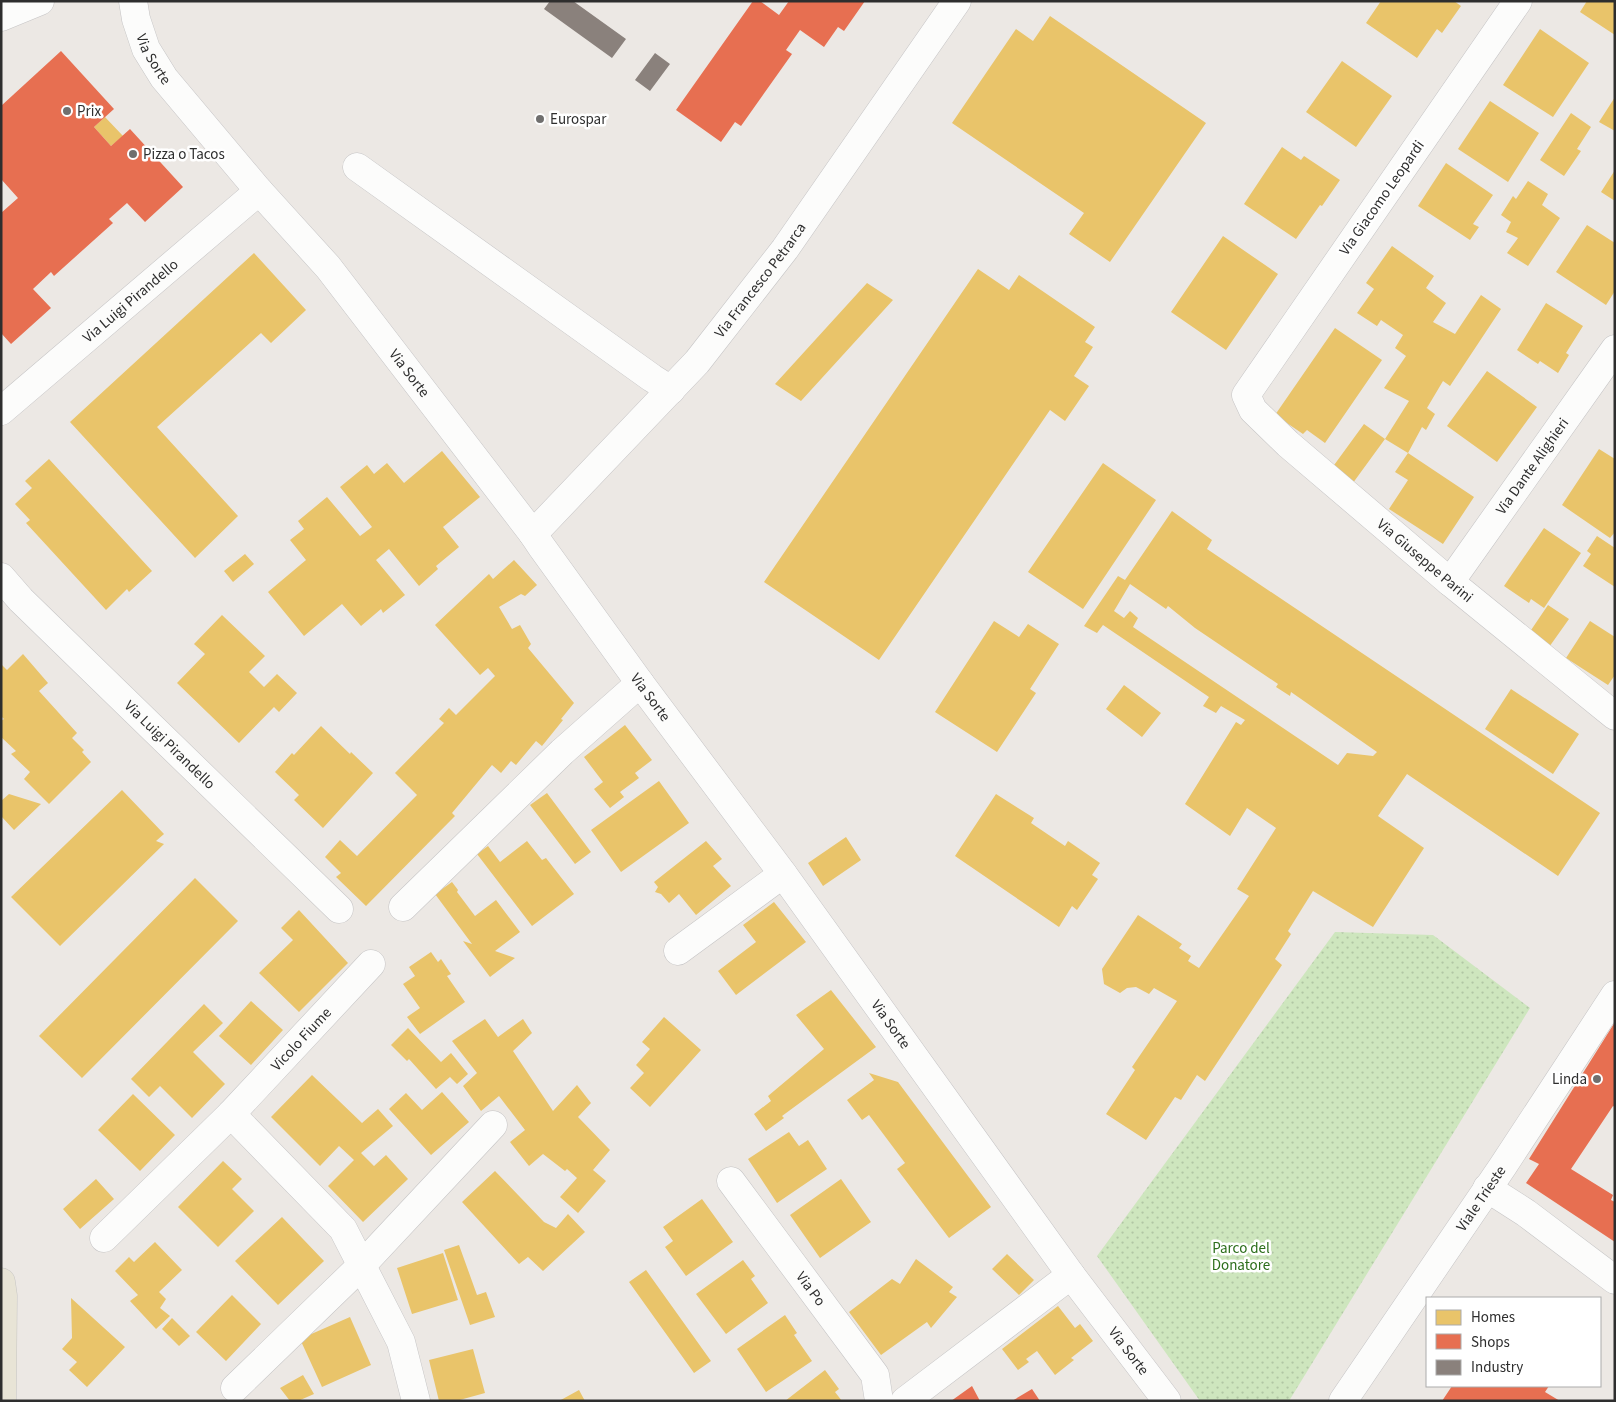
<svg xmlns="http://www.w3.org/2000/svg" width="1616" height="1402" font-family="'Source Sans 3',sans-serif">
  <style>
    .grass { fill: url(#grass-dots) }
    .homes { fill: #e9c46a; fill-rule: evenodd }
    .shops { fill: #e76f51 }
    .industry { fill: #8a817c }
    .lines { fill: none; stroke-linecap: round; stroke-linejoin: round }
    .minor-casing { stroke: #c5c4c5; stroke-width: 29 }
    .major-casing { stroke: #c6c5c4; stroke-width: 29 }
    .minor { stroke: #fcfcfb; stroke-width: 28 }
    .major { stroke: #e8e4d6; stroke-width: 28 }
    .poi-dot { fill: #706f6e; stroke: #fff; stroke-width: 2 }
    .labels { text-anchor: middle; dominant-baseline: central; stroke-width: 5; stroke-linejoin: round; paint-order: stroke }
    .street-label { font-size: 15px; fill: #2e2e2e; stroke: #fff }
    .poi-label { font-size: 15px; fill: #2e2e2e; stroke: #fff; text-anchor: start }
    .park-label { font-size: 15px; fill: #2c6e1b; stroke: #fff }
  </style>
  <defs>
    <pattern id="grass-dots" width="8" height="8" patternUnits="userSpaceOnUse" patternTransform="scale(1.25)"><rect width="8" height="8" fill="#cee6be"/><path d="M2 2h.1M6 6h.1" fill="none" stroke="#b1c6a4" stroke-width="1.8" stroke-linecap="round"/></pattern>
  </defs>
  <rect width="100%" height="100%" fill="#ece8e4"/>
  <path class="grass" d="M 1335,932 L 1433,935 L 1530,1008 L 1289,1401 L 1200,1401 L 1097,1256 Z"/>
  <path class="homes" d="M 1381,1 L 1454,1 L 1461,6 L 1442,33 L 1437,29 L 1417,58 L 1366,23 Z
    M 1587,1 L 1615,1 L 1615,35 L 1580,12 Z
    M 1050,16 L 1206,123 L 1110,262 L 1069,234 L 1084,213 L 952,123 L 1016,29 L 1033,41 Z
    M 1540,29 L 1589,63 L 1553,117 L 1503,85 Z
    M 1342,61 L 1392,96 L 1356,147 L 1306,112 Z
    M 1615,97 L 1615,131 L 1599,122 Z
    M 1490,101 L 1539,133 L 1508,182 L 1458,149 Z
    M 1571,113 L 1591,127 L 1577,149 L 1581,151 L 1564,176 L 1540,160 Z
    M 105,117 L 123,136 L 111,146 L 94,127 Z
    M 1282,147 L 1301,160 L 1304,156 L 1340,180 L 1322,206 L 1320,205 L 1296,239 L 1244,204 Z
    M 1446,163 L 1493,195 L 1473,224 L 1479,227 L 1470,240 L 1418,206 Z
    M 1615,170 L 1615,201 L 1601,192 Z
    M 1528,181 L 1548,194 L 1542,205 L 1560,218 L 1528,266 L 1507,253 L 1518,238 L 1506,232 L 1511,222 L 1501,215 L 1513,196 L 1516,199 Z
    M 1587,225 L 1615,243 L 1615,291 L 1606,305 L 1556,272 Z
    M 1223,236 L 1278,274 L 1226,350 L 1171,312 Z
    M 1392,246 L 1434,276 L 1426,288 L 1446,303 L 1433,322 L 1455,334 L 1481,295 L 1501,309 L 1450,386 L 1443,381 L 1427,408 L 1435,414 L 1426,430 L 1422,427 L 1408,453 L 1385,439 L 1409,401 L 1384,388 L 1406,356 L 1395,348 L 1403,335 L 1381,320 L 1377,326 L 1357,313 L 1374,289 L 1366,283 Z
    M 254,253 L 306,310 L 271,343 L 261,333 L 157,427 L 238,516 L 195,558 L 70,422 Z
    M 978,269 L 1009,290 L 1019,275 L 1095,327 L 1085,342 L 1093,347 L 1074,376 L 1089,386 L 1065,421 L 1050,410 L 879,660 L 764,582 Z
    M 867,283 L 893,300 L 801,401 L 775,384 Z
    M 1546,303 L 1583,326 L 1566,353 L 1569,355 L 1558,373 L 1540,361 L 1538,364 L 1517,350 Z
    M 1335,328 L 1382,360 L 1325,443 L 1307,430 L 1303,434 L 1275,415 Z
    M 1487,371 L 1537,407 L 1497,462 L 1447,426 Z
    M 1364,424 L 1385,439 L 1350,487 L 1329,472 Z
    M 1599,449 L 1615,459 L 1615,532 L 1610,538 L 1562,505 Z
    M 442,451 L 480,497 L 443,527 L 459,547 L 436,566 L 438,569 L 419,586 L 389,549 L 376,560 L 405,595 L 383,613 L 381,609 L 361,626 L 342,604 L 304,636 L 268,592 L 306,560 L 290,540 L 304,529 L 298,521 L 327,497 L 360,536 L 372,527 L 340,487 L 367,465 L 374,474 L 387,463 L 404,483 Z
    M 1408,453 L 1474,497 L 1443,544 L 1389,509 L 1408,480 L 1395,472 Z
    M 49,459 L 152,571 L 129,592 L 127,589 L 106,610 L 26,523 L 30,520 L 15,504 L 32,488 L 25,481 Z
    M 1103,463 L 1156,500 L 1083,609 L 1028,572 Z
    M 1172,511 L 1212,540 L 1207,549 L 1600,813 L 1558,876 L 1407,774 L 1378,816 L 1424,848 L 1373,927 L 1313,891 L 1288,931 L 1291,934 L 1275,959 L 1282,965 L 1205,1081 L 1197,1075 L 1181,1100 L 1175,1097 L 1146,1140 L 1106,1114 L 1135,1070 L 1132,1067 L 1177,1001 L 1154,988 L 1149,994 L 1136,987 L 1127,988 L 1120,993 L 1104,984 L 1102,969 L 1138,915 L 1182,944 L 1179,948 L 1191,956 L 1188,961 L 1199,968 L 1249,896 L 1237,889 L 1276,828 L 1247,808 L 1230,836 L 1185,804 L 1236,722 L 1241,725 L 1245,720 L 1221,706 L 1216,713 L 1203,706 L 1209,697 L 1103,625 L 1097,633 L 1084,626 L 1118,576 L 1125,580 ZM 1130,584 L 1166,609 L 1168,606 L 1195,628 L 1278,684 L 1276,687 L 1290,696 L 1291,692 L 1377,752 L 1373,756 L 1347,753 L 1338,765 L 1133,627 L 1138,618 L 1130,611 L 1124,618 L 1114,611 Z
    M 1544,528 L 1581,553 L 1544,608 L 1531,599 L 1529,603 L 1504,586 Z
    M 1597,536 L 1615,548 L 1615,587 L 1583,566 L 1591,554 L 1587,551 Z
    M 245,554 L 254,564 L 233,582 L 224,571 Z
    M 514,560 L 537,585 L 525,596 L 521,594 L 499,607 L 512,629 L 520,625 L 531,644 L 528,648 L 574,703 L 561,719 L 563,720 L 542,746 L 536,741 L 516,765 L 511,761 L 501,773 L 492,765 L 452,813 L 455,816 L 366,906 L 336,877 L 341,873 L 325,857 L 340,840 L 357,856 L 417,795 L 395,773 L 444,723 L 439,719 L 449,708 L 456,715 L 495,676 L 488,668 L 480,675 L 435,625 L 489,574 L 493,579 Z
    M 1548,605 L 1569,619 L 1547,650 L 1527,636 Z
    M 222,615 L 265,656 L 249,672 L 264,687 L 277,674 L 297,693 L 279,712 L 274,707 L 239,743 L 177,683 L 205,654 L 194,644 Z
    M 994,621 L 1019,637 L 1028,624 L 1059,644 L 1030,689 L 1036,693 L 997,752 L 935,712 Z
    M 1590,621 L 1615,637 L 1615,675 L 1608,685 L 1566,658 Z
    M 23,654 L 48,683 L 39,691 L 77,733 L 72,738 L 84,750 L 82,752 L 91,762 L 49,804 L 24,779 L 30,772 L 11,754 L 16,751 L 1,737 L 1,721 L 4,719 L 1,716 L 1,664 L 7,670 Z
    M 1124,685 L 1161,713 L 1142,737 L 1106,709 Z
    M 1511,689 L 1579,734 L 1553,774 L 1485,729 Z
    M 625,725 L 652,760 L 635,773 L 639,778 L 620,792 L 624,797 L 610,808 L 594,789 L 603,782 L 584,757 Z
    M 321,726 L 350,754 L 351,752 L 373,773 L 323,828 L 294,800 L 299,795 L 275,772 L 292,753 L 294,755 Z
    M 659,781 L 689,823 L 621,872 L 591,830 Z
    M 122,790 L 164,834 L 156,841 L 164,844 L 60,946 L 11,897 Z
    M 547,793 L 591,852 L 575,864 L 530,805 Z
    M 9,794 L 41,804 L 14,830 L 1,816 L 1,801 Z
    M 996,794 L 1034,818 L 1031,823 L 1065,846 L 1068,841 L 1100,863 L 1092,875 L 1098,879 L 1077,910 L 1072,906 L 1059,927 L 955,856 Z
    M 846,837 L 861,860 L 823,886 L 808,863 Z
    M 527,841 L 542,860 L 546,858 L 574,894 L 532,926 L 477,854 L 488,846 L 500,862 Z
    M 706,841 L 722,859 L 713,866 L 731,886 L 696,915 L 679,894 L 669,903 L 661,894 L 655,892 L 658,887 L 654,882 Z
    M 195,878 L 238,921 L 82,1078 L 39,1036 Z
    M 452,882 L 458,890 L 457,892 L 475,916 L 496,900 L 520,932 L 495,951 L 515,958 L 490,977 L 463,941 L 472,944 L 435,894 Z
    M 774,902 L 806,942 L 736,995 L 718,971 L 756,942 L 743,925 Z
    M 299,910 L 348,963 L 299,1012 L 259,973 L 293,940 L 281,928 Z
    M 431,952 L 438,962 L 441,959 L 451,974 L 447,976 L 465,1002 L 420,1034 L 407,1017 L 420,1008 L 403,984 L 415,976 L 409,967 Z
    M 831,990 L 876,1047 L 782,1116 L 784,1118 L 766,1131 L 754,1114 L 771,1101 L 768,1096 L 824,1049 L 796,1015 Z
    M 251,1001 L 283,1030 L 251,1065 L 219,1036 Z
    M 204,1004 L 223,1023 L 193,1052 L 225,1084 L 192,1118 L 160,1086 L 149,1097 L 131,1079 Z
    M 664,1017 L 701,1050 L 650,1107 L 630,1088 L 644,1073 L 636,1065 L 650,1049 L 642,1042 Z
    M 485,1019 L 498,1037 L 523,1019 L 532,1033 L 513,1051 L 553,1111 L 577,1085 L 591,1103 L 578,1117 L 610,1150 L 593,1170 L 606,1181 L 578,1213 L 560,1197 L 577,1178 L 567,1169 L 565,1171 L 543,1154 L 529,1166 L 510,1142 L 525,1130 L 499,1096 L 481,1111 L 463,1086 L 477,1073 L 452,1041 Z
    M 408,1028 L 441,1062 L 451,1053 L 468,1074 L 457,1084 L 450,1077 L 436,1089 L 409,1059 L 407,1061 L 391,1045 Z
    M 869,1073 L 898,1082 L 991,1207 L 949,1238 L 897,1169 L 905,1163 L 869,1115 L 862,1120 L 847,1100 L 874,1080 Z
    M 312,1075 L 362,1123 L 378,1109 L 393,1126 L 361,1153 L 374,1166 L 386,1155 L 408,1179 L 363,1222 L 328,1186 L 354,1160 L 339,1146 L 320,1166 L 271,1117 Z
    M 442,1092 L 469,1122 L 431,1155 L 389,1109 L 406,1093 L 422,1110 Z
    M 133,1094 L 175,1135 L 140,1171 L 98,1130 Z
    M 789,1132 L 799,1146 L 808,1140 L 827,1169 L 777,1203 L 748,1159 Z
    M 223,1161 L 242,1179 L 232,1189 L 254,1211 L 218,1247 L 178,1207 Z
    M 495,1171 L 544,1222 L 556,1228 L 568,1214 L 585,1232 L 543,1271 L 528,1257 L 519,1264 L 462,1202 Z
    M 96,1179 L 114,1199 L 80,1229 L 63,1209 Z
    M 841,1179 L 871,1222 L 820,1258 L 790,1215 Z
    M 702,1199 L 733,1242 L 686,1276 L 665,1247 L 673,1241 L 663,1227 Z
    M 282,1217 L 324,1261 L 278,1305 L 235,1261 Z
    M 155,1242 L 182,1270 L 159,1292 L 166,1299 L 160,1308 L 170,1316 L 156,1329 L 130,1301 L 138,1295 L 115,1271 L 129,1257 L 134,1262 Z
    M 459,1245 L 477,1295 L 486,1292 L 495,1317 L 470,1325 L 444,1250 Z
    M 443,1253 L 458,1300 L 412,1314 L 397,1268 Z
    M 1007,1254 L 1034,1280 L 1019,1295 L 992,1269 Z
    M 916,1259 L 953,1287 L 949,1292 L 957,1297 L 931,1328 L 927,1322 L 881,1355 L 849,1312 L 892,1279 L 900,1284 Z
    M 743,1260 L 755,1276 L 751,1279 L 768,1303 L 726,1334 L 696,1294 Z
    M 646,1270 L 711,1361 L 694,1373 L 629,1282 Z
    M 232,1295 L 261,1324 L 226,1361 L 196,1332 Z
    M 71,1298 L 125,1347 L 87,1387 L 69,1370 L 77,1362 L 62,1349 L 72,1338 Z
    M 1058,1306 L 1075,1328 L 1080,1324 L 1093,1341 L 1071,1358 L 1074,1360 L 1055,1375 L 1037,1351 L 1026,1359 L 1029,1362 L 1018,1370 L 1002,1349 Z
    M 785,1315 L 797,1333 L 794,1335 L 812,1361 L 766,1392 L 737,1349 Z
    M 350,1317 L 371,1365 L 322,1387 L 300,1339 Z
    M 172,1318 L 190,1336 L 179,1346 L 162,1329 Z
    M 473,1349 L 485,1393 L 456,1401 L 439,1401 L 429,1360 Z
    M 825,1370 L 839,1389 L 835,1392 L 842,1401 L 785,1401 Z
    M 303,1375 L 314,1394 L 298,1401 L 290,1401 L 280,1388 Z
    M 579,1390 L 585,1401 L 559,1401 Z"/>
  <path class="shops" d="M 753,1 L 760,1 L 779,15 L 789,1 L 865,1 L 844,31 L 838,27 L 824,47 L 800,30 L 786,50 L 792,54 L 741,126 L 735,122 L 721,142 L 676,110 Z
    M 61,51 L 114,109 L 94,127 L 111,146 L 130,129 L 183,187 L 145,222 L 127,203 L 109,219 L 113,223 L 54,276 L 51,272 L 33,289 L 51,308 L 11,344 L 1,333 L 1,213 L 18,198 L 1,179 L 1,106 Z
    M 1615,1022 L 1615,1107 L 1613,1106 L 1571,1169 L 1613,1195 L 1611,1200 L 1615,1202 L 1615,1242 L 1526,1183 L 1539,1164 L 1529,1159 Z
    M 972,1386 L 980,1401 L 951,1401 Z
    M 1452,1386 L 1549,1386 L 1545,1392 L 1560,1401 L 1442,1401 Z
    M 1032,1389 L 1040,1401 L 1012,1401 Z"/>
  <path class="industry" d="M 550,1 L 573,1 L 626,39 L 612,58 L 544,9 Z
    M 655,53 L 670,64 L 650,91 L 635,80 Z"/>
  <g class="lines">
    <g class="minor-casing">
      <g id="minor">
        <path id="s1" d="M 133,1 L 136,19 L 146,49 L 164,78 L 259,191 L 328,267 L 533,534 L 541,546 L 640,683 L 783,874 L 1071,1275 L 1167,1401"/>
        <path id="s2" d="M 1518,1 L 1246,395 L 1253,410 L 1288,444 L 1450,582 L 1615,716"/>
        <path d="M 1,17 L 40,1"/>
        <path d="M 357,167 L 652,378 L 671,390"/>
        <path id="s3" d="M 1,411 L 259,191"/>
        <path id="s4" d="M 533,534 L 697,362 L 785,249 L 957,1"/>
        <path id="s5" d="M 1,577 L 21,600 L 339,909"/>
        <path id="s6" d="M 1450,582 L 1615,349"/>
        <path d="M 403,907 L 562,752 L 640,683"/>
        <path d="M 678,951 L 783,874"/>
        <path d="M 231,1114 L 343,1229 L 401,1342 L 416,1401"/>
        <path id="s7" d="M 731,1181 L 875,1375 L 879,1401"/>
        <path d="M 1487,1188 L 1526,1213 L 1615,1280"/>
        <path id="s8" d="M 104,1238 L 231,1114 L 371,964"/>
        <path d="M 235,1388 L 362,1265 L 493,1125"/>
        <path d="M 905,1401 L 1071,1275"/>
        <path id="s9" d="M 1343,1401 L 1503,1166 L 1615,995"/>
      </g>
    </g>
    <g class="major-casing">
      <path id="major" d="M 1,1282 L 3,1296 L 2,1401"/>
    </g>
    <use href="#minor" class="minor"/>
    <use href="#major" class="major"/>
  </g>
  <g class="poi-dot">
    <circle cx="67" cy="111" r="5"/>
    <circle cx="540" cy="119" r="5"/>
    <circle cx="133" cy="154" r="5"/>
    <circle cx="1597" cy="1079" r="5"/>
  </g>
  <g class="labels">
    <g class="street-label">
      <text stroke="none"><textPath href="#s1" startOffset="62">Via Sorte</textPath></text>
      <text transform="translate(1382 198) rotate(-55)">Via Giacomo Leopardi</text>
      <text stroke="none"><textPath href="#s4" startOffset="341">Via Francesco Petrarca</textPath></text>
      <text stroke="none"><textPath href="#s3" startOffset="170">Via Luigi Pirandello</textPath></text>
      <text stroke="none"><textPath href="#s1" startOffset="468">Via Sorte</textPath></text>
      <text stroke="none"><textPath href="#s6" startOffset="142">Via Dante Alighieri</textPath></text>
      <text stroke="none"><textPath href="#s2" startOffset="724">Via Giuseppe Parini</textPath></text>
      <text stroke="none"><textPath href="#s1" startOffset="872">Via Sorte</textPath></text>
      <text stroke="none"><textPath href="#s5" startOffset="238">Via Luigi Pirandello</textPath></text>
      <text stroke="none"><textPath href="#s1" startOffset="1278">Via Sorte</textPath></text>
      <text stroke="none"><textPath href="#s8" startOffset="280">Vicolo Fiume</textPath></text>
      <text stroke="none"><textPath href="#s9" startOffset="245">Viale Trieste</textPath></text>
      <text stroke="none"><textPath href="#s7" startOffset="134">Via Po</textPath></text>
      <text stroke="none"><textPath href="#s1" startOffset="1682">Via Sorte</textPath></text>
    </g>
    <g class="poi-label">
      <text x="77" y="111">Prix</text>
      <text x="550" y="119">Eurospar</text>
      <text x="143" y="154">Pizza o Tacos</text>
      <text x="1587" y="1079" text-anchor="end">Linda</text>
    </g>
    <g class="park-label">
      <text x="1241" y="1248">Parco del<tspan x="1241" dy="17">Donatore</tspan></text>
    </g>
  </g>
  <rect width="1616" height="1402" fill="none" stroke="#2e2e2e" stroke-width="5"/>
  <rect x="1426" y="1297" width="175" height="90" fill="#ffffff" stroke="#ababab"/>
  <rect x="1436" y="1310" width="25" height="15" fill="#e9c46a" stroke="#ababab"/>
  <text x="1471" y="1322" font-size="15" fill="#2e2e2e">Homes</text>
  <rect x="1436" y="1334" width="25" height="15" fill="#e76f51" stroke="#ababab"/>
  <text x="1471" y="1347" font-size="15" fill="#2e2e2e">Shops</text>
  <rect x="1436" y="1360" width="25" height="15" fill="#8a817c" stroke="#ababab"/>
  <text x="1471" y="1372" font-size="15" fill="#2e2e2e">Industry</text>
</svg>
